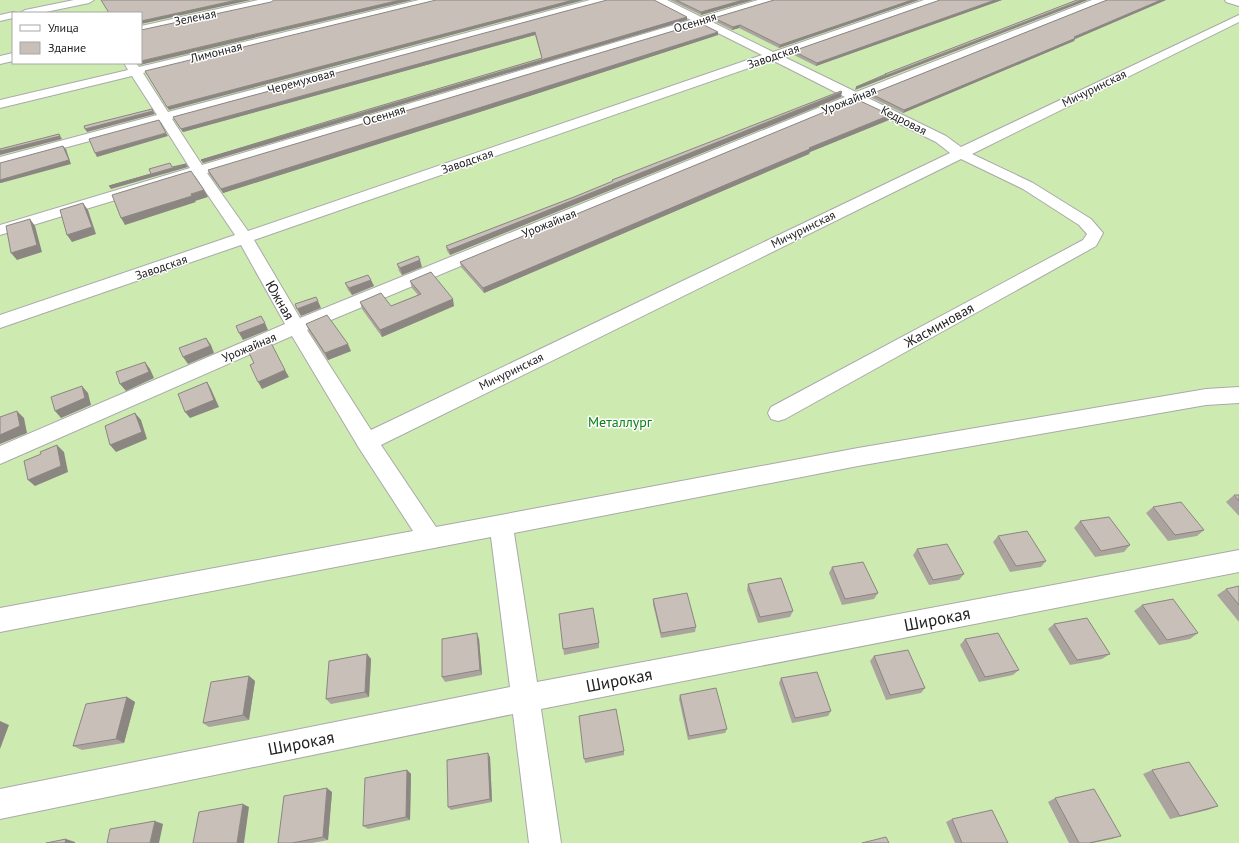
<svg xmlns="http://www.w3.org/2000/svg" width="1239" height="843" font-family="'PT Sans',sans-serif">
  <style>
    .grass { fill: #cdebb0; fill-rule: evenodd }
    .lines { fill: none; stroke-linecap: round; stroke-linejoin: round }
    .street-casing { stroke: #a9a9a9; stroke-width: 2 }
    .street { fill: #fff; fill-rule: evenodd }
    .wall { fill: #aba49e }
    .shaded-wall { fill: #8b8681 }
    .building { fill: #c7bfb8; stroke: #8b8681 }
    .labels { text-anchor: middle; dominant-baseline: central; stroke-width: 3; stroke-linejoin: round; paint-order: stroke }
    .far-street-label { font-size: 12px; fill: #222; stroke: #fff }
    .street-label { font-size: 14px; fill: #222; stroke: #fff }
    .park-label { font-size: 14px; fill: #0c8416; stroke: #fff }
    .near-street-label { font-size: 17px; fill: #222; stroke: #fff }
  </style>
  <rect width="100%" height="100%" fill="#f2efe9"/>
  <path class="grass" d="M 0,0 L 1239,0 L 1239,843 L 0,843 ZM 13,13 L 141,13 L 141,63 L 13,63 Z"/>
  <g class="lines">
    <g class="street-casing">
      <path id="street" d="M 74,0 L 94,0 L 89,3 L 41,13 L 20,13 L 25,10 Z
        M 258,0 L 277,0 L 272,3 L 141,32 L 141,26 Z
        M 419,0 L 437,0 L 436,2 L 143,73 L 168,112 L 590,0 L 607,0 L 606,2 L 172,119 L 202,165 L 691,20 L 655,2 L 654,0 L 667,0 L 701,17 L 758,0 L 774,0 L 773,2 L 710,21 L 773,52 L 924,0 L 939,0 L 938,2 L 782,56 L 856,92 L 1092,0 L 1106,0 L 1105,2 L 866,97 L 946,136 L 961,147 L 1239,15 L 1239,22 L 972,154 L 1033,183 L 1091,219 L 1103,233 L 1096,246 L 785,419 L 778,421 L 771,419 L 768,413 L 771,407 L 1083,240 L 1087,234 L 1079,225 L 1023,189 L 961,159 L 381,445 L 436,527 L 858,448 L 1206,389 L 1239,387 L 1239,403 L 1206,405 L 858,466 L 514,533 L 537,682 L 1239,550 L 1239,572 L 541,709 L 561,843 L 529,843 L 513,714 L 0,819 L 0,789 L 510,687 L 491,537 L 0,632 L 0,608 L 413,531 L 359,448 L 292,336 L 0,464 L 0,446 L 285,324 L 241,245 L 0,328 L 0,315 L 235,235 L 195,176 L 0,235 L 0,225 L 190,168 L 161,122 L 0,165 L 0,157 L 157,115 L 132,76 L 0,108 L 0,100 L 128,70 L 124,63 L 136,63 L 139,67 ZM 700,24 L 762,55 L 248,231 L 207,173 ZM 772,60 L 845,97 L 300,318 L 254,240 ZM 855,102 L 936,142 L 950,153 L 371,430 L 307,330 Z
        M 1225,0 L 1239,0 L 1239,6 L 1226,2 Z
        M 13,12 L 17,13 L 13,13 L 13,18 L 0,21 L 0,15 Z
        M 13,53 L 13,61 L 0,64 L 0,56 Z"/>
    </g>
    <use href="#street" class="street"/>
  </g>
  <path class="wall" d="M 670,0 L 753,0 L 701,15 Z
    M 774,0 L 919,0 L 779,48 L 739,28 L 732,30 L 714,21 L 714,18 Z
    M 1002,0 L 816,66 L 792,54 L 793,51 L 939,1 Z
    M 1107,0 L 1166,0 L 1075,39 L 1074,41 L 903,113 L 870,97 L 871,94 Z
    M 606,1 L 687,20 L 203,163 L 201,160 L 542,59 L 535,35 L 183,132 L 173,117 Z
    M 718,35 L 486,110 L 223,193 L 209,174 L 208,170 Z
    M 841,97 L 450,255 L 447,251 L 446,246 L 574,197 L 612,182 L 612,180 Z
    M 889,120 L 810,152 L 809,154 L 484,293 L 461,267 L 460,262 Z
    M 397,264 L 422,267 L 402,275 L 399,271 Z
    M 371,280 L 374,286 L 352,295 L 348,290 L 345,283 Z
    M 410,281 L 454,306 L 382,337 L 362,309 L 360,302 L 391,306 L 418,295 L 412,288 Z
    M 306,324 L 351,351 L 328,360 L 309,331 Z
    M 1234,495 L 1239,495 L 1239,516 L 1226,502 Z
    M 1153,507 L 1204,530 L 1197,536 L 1168,541 L 1146,513 Z
    M 1080,521 L 1130,545 L 1124,552 L 1095,557 L 1074,528 Z
    M 998,536 L 1046,561 L 1041,567 L 1010,572 L 993,542 Z
    M 917,549 L 964,574 L 959,580 L 929,585 L 913,555 Z
    M 832,567 L 878,593 L 874,599 L 842,605 L 829,573 Z
    M 748,584 L 793,611 L 790,617 L 758,623 L 747,590 Z
    M 1239,586 L 1239,622 L 1217,595 L 1226,589 Z
    M 653,599 L 696,627 L 695,632 L 661,638 L 653,604 Z
    M 1142,605 L 1198,633 L 1190,639 L 1159,645 L 1134,611 Z
    M 559,614 L 599,643 L 599,648 L 564,655 Z
    M 1054,624 L 1110,654 L 1102,659 L 1070,665 L 1048,629 Z
    M 479,639 L 482,675 L 445,682 L 442,677 Z
    M 965,639 L 1019,670 L 1013,675 L 979,682 L 960,645 Z
    M 367,654 L 371,659 L 369,697 L 331,704 L 326,699 Z
    M 874,656 L 925,688 L 921,693 L 886,700 L 870,661 Z
    M 249,676 L 255,681 L 249,720 L 209,727 L 203,723 Z
    M 781,678 L 831,711 L 828,716 L 792,723 L 779,683 Z
    M 680,695 L 727,729 L 725,733 L 688,740 L 679,699 Z
    M 127,697 L 135,702 L 124,743 L 82,750 L 73,746 Z
    M 579,716 L 624,751 L 624,755 L 585,763 Z
    M 490,757 L 492,802 L 451,810 L 448,807 Z
    M 407,770 L 411,774 L 410,820 L 368,829 L 363,826 Z
    M 1152,770 L 1218,806 L 1208,810 L 1170,819 L 1143,774 Z
    M 332,792 L 328,840 L 312,843 L 278,843 Z
    M 1055,798 L 1121,836 L 1112,839 L 1093,843 L 1069,843 L 1048,802 Z
    M 952,819 L 1008,843 L 955,843 L 946,822 Z"/>
  <path class="shaded-wall" d="M 237,0 L 251,0 L 141,24 L 141,21 Z
    M 400,0 L 413,0 L 140,65 L 139,63 L 141,63 L 141,61 Z
    M 573,0 L 584,0 L 169,110 L 167,107 Z
    M 743,0 L 753,0 L 701,15 L 701,12 Z
    M 912,0 L 919,0 L 779,48 L 780,45 Z
    M 995,0 L 1002,0 L 816,66 L 817,63 Z
    M 1082,0 L 1088,0 L 855,90 L 856,87 Z
    M 1161,0 L 1166,0 L 1075,39 L 1074,41 L 903,113 L 904,110 Z
    M 687,17 L 687,20 L 203,163 L 201,160 Z
    M 740,25 L 739,28 L 732,30 L 733,27 Z
    M 535,32 L 535,35 L 183,132 L 181,129 Z
    M 718,32 L 718,35 L 486,110 L 223,193 L 221,189 Z
    M 842,92 L 841,97 L 450,255 L 449,250 Z
    M 153,111 L 155,114 L 87,132 L 85,129 Z
    M 890,115 L 889,120 L 810,152 L 809,154 L 484,293 L 483,288 L 809,148 Z
    M 166,133 L 168,136 L 97,157 L 95,153 Z
    M 59,134 L 62,139 L 0,155 L 0,151 Z
    M 63,146 L 66,149 L 71,164 L 1,183 L 0,183 L 0,180 Z
    M 186,164 L 188,167 L 111,189 L 109,186 Z
    M 204,190 L 208,197 L 195,201 L 196,202 L 125,225 L 121,218 Z
    M 83,203 L 88,210 L 96,234 L 72,242 L 67,235 Z
    M 30,219 L 35,226 L 42,252 L 17,260 L 11,253 Z
    M 420,260 L 422,267 L 402,275 L 400,268 Z
    M 371,280 L 374,286 L 352,295 L 349,288 Z
    M 453,299 L 454,306 L 382,337 L 380,330 Z
    M 318,301 L 321,308 L 301,316 L 297,309 Z
    M 265,323 L 268,330 L 243,340 L 239,333 Z
    M 206,338 L 211,345 L 214,353 L 188,364 L 183,357 Z
    M 348,344 L 351,351 L 328,360 L 325,353 Z
    M 145,362 L 150,369 L 154,378 L 126,391 L 120,384 Z
    M 285,370 L 289,377 L 262,389 L 258,382 Z
    M 207,382 L 211,389 L 219,407 L 190,418 L 185,412 Z
    M 82,386 L 88,393 L 91,405 L 61,418 L 55,411 Z
    M 17,411 L 24,418 L 27,433 L 0,444 L 0,435 Z
    M 135,413 L 141,420 L 147,439 L 116,452 L 110,445 Z
    M 57,445 L 64,452 L 68,472 L 35,486 L 28,480 Z
    M 477,633 L 479,639 L 482,675 L 480,670 Z
    M 367,654 L 371,659 L 369,697 L 365,692 Z
    M 249,676 L 255,681 L 249,720 L 243,715 Z
    M 127,697 L 135,702 L 124,743 L 116,739 Z
    M 0,721 L 9,725 L 0,749 Z
    M 488,753 L 490,757 L 492,802 L 490,799 Z
    M 407,770 L 411,774 L 410,820 L 406,817 Z
    M 327,788 L 332,792 L 328,840 L 323,837 Z
    M 243,804 L 249,807 L 244,843 L 237,843 Z
    M 155,821 L 163,824 L 159,843 L 150,843 Z
    M 66,839 L 75,842 L 75,843 L 65,843 Z"/>
  <path class="building" d="M 101,0 L 237,0 L 141,21 L 141,13 L 109,13 Z
    M 274,0 L 400,0 L 141,61 L 141,30 L 271,2 Z
    M 436,0 L 573,0 L 167,107 L 145,71 Z
    M 607,0 L 654,0 L 687,17 L 201,160 L 329,121 L 542,58 L 535,32 L 181,129 L 173,117 Z
    M 676,0 L 743,0 L 701,12 Z
    M 774,0 L 912,0 L 780,45 L 740,25 L 733,27 L 714,18 Z
    M 940,0 L 995,0 L 817,63 L 793,51 Z
    M 1077,0 L 1082,0 L 856,87 L 886,74 L 885,74 Z
    M 1107,0 L 1161,0 L 1074,37 L 1076,38 L 904,110 L 871,94 Z
    M 700,23 L 718,32 L 485,106 L 221,189 L 208,170 Z
    M 841,91 L 842,92 L 449,250 L 446,246 L 574,197 L 613,181 L 612,180 Z
    M 856,99 L 890,115 L 809,148 L 810,149 L 483,288 L 460,262 Z
    M 152,109 L 153,111 L 85,129 L 84,126 Z
    M 159,120 L 166,133 L 95,153 L 89,139 Z
    M 59,134 L 60,136 L 0,151 L 0,149 Z
    M 63,146 L 69,160 L 0,180 L 0,163 Z
    M 170,163 L 172,167 L 186,164 L 109,186 L 151,174 L 149,169 Z
    M 191,171 L 204,190 L 191,194 L 192,196 L 121,218 L 112,195 Z
    M 83,203 L 92,227 L 67,235 L 60,210 Z
    M 30,219 L 37,245 L 11,253 L 6,226 Z
    M 418,256 L 420,260 L 400,268 L 397,264 Z
    M 431,272 L 453,299 L 380,330 L 360,302 L 381,293 L 391,306 L 421,294 L 410,281 Z
    M 368,275 L 371,280 L 349,288 L 345,283 Z
    M 316,297 L 318,301 L 297,309 L 295,304 Z
    M 327,315 L 348,344 L 325,353 L 306,324 Z
    M 261,316 L 265,323 L 239,333 L 236,326 Z
    M 206,338 L 210,346 L 183,357 L 179,348 Z
    M 269,339 L 285,370 L 258,382 L 250,365 L 254,363 L 247,349 Z
    M 145,362 L 149,372 L 120,384 L 116,372 Z
    M 207,382 L 214,400 L 185,412 L 178,394 Z
    M 82,386 L 85,398 L 55,411 L 51,397 Z
    M 17,411 L 20,426 L 0,435 L 0,417 Z
    M 135,413 L 142,432 L 110,445 L 105,426 Z
    M 57,445 L 61,466 L 28,480 L 24,461 L 41,454 L 40,452 Z
    M 1234,495 L 1239,495 L 1239,501 Z
    M 1181,502 L 1204,530 L 1175,535 L 1153,507 Z
    M 1109,517 L 1130,545 L 1101,551 L 1080,521 Z
    M 1027,531 L 1046,561 L 1016,566 L 998,536 Z
    M 947,544 L 964,574 L 933,580 L 917,549 Z
    M 863,562 L 878,593 L 845,599 L 832,567 Z
    M 781,578 L 793,611 L 760,617 L 748,584 Z
    M 1239,586 L 1239,605 L 1226,589 Z
    M 687,593 L 696,627 L 661,633 L 653,599 Z
    M 1173,599 L 1198,633 L 1167,640 L 1142,605 Z
    M 593,608 L 599,643 L 563,649 L 559,614 Z
    M 1087,618 L 1110,654 L 1077,660 L 1054,624 Z
    M 477,633 L 480,670 L 442,677 L 442,639 Z
    M 998,633 L 1019,670 L 985,677 L 965,639 Z
    M 908,650 L 925,688 L 890,695 L 874,656 Z
    M 367,654 L 365,692 L 326,699 L 329,661 Z
    M 817,672 L 831,711 L 795,718 L 781,678 Z
    M 249,676 L 243,715 L 203,723 L 211,682 Z
    M 716,688 L 727,729 L 689,736 L 680,695 Z
    M 127,697 L 116,739 L 73,746 L 86,704 Z
    M 616,709 L 624,751 L 584,759 L 579,716 Z
    M 488,753 L 490,799 L 448,807 L 447,760 Z
    M 1189,762 L 1218,806 L 1180,816 L 1152,770 Z
    M 407,770 L 406,817 L 363,826 L 365,778 Z
    M 327,788 L 323,837 L 292,843 L 278,843 L 284,796 Z
    M 1094,789 L 1121,836 L 1089,843 L 1079,843 L 1055,798 Z
    M 243,804 L 237,843 L 193,843 L 199,812 Z
    M 992,810 L 1008,843 L 962,843 L 952,819 Z
    M 155,821 L 150,843 L 107,843 L 110,829 Z
    M 886,837 L 889,843 L 862,843 Z
    M 66,839 L 65,843 L 46,843 Z"/>
  <g class="labels">
    <g class="far-street-label">
      <text transform="translate(195 17) rotate(-12)">Зеленая</text>
      <text transform="translate(695 22) rotate(-17)">Осенняя</text>
      <text transform="translate(216 52) rotate(-14)">Лимонная</text>
      <text transform="translate(773 56) rotate(-19)">Заводская</text>
      <text transform="translate(301 81) rotate(-15)">Черемуховая</text>
      <text transform="translate(1094 88) rotate(-26)">Мичуринская</text>
      <text transform="translate(849 100) rotate(-22)">Урожайная</text>
      <text transform="translate(384 115) rotate(-17)">Осенняя</text>
      <text transform="translate(904 120) rotate(27)">Кедровая</text>
      <text transform="translate(467 161) rotate(-19)">Заводская</text>
      <text transform="translate(549 223) rotate(-22)">Урожайная</text>
      <text transform="translate(803 229) rotate(-26)">Мичуринская</text>
      <text transform="translate(161 267) rotate(-19)">Заводская</text>
      <text transform="translate(249 347) rotate(-23)">Урожайная</text>
      <text transform="translate(511 371) rotate(-26)">Мичуринская</text>
    </g>
    <g class="street-label">
      <text transform="translate(280 300) rotate(60)">Южная</text>
      <text transform="translate(939 325) rotate(-29)">Жасминовая</text>
    </g>
    <g class="park-label">
      <text x="620" y="422">Металлург</text>
    </g>
    <g class="near-street-label">
      <text transform="translate(937 619) rotate(-11)">Широкая</text>
      <text transform="translate(619 680) rotate(-11)">Широкая</text>
      <text transform="translate(301 743) rotate(-11)">Широкая</text>
    </g>
  </g>
  <rect x="12" y="12" width="130" height="52" fill="#ffffff" stroke="#a7a7a7"/>
  <rect x="20" y="25" width="20" height="6" fill="#ffffff" stroke="#a7a7a7"/>
  <text x="48" y="32" font-size="12" fill="#222222">Улица</text>
  <rect x="20" y="42" width="20" height="12" fill="#c7bfb8" stroke="#a7a7a7"/>
  <text x="48" y="52" font-size="12" fill="#222222">Здание</text>
</svg>
